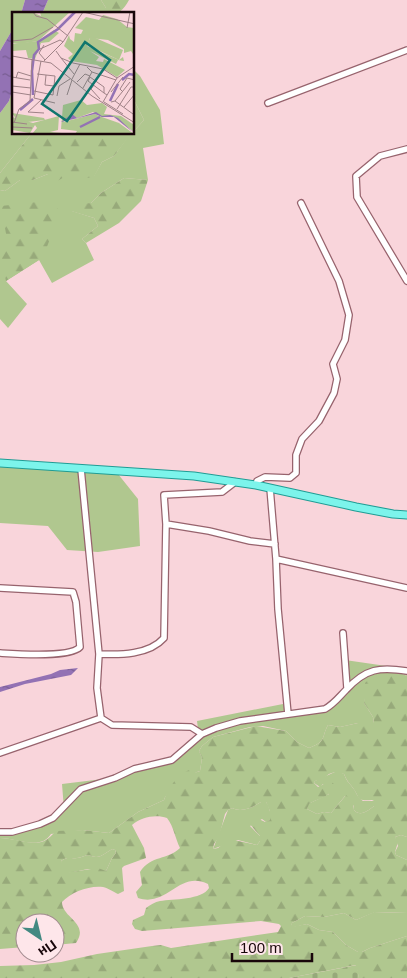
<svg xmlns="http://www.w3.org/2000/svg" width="407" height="978" font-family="Helvetica,sans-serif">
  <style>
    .green { fill: #b0c78f }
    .forest { fill: url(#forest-firs); fill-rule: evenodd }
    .cemetery { fill: url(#cemetery-stones) }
    .water { fill: url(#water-ripples) }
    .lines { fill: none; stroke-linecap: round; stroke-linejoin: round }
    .minor-casing { stroke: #97636d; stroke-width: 8 }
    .major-casing { stroke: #209c94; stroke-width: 9 }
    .minor { stroke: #fff; stroke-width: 5.5 }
    .major { stroke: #7cf4eb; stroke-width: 7 }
    .inset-river { fill: none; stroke: #9372b4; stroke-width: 2.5 }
    .inset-road { fill: none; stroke: #9f8287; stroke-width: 1 }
    .view { fill: #0f766e; fill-opacity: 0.15; stroke: #0f766e; stroke-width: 2.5 }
    .inset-edge { fill: none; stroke: #18060a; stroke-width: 2.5 }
  </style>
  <defs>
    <pattern id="forest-firs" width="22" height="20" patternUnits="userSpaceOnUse" patternTransform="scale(1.25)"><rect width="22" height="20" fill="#b0c78f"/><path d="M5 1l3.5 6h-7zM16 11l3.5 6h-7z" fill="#97a97a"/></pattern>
    <pattern id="cemetery-stones" width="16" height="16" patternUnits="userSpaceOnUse" patternTransform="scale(1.25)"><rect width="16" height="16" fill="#b0c78f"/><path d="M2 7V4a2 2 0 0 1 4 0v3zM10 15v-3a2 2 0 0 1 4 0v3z" fill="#97a97a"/></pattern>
    <pattern id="water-ripples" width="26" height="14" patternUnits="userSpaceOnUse" patternTransform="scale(1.25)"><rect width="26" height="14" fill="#9372b4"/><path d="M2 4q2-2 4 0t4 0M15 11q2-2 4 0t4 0" fill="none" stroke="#775c91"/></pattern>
  </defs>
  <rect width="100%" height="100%" fill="#f9d5db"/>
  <path class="green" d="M 0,0 L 25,0 L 21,14 L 14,14 L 14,27 L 0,51 Z
    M 48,0 L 101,0 L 106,8 L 106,14 L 42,14 Z
    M 134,70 L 140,76 L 160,110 L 164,144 L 143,148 L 148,180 L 124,178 L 101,193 L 91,203 L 72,211 L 94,218 L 98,226 L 82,239 L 86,243 L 94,260 L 52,283 L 39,260 L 6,281 L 27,304 L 8,328 L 0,319 L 0,190 L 5,191 L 20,180 L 33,180 L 48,174 L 72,171 L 94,176 L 102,162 L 114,156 L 130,134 L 134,134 L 134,131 L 144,120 L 134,100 Z
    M 14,84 L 14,134 L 31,134 L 0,173 L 0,113 L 9,101 Z
    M 0,459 L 114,469 L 138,499 L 140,546 L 98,552 L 67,550 L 48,526 L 0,523 Z
    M 345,660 L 407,669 L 407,676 L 400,673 L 384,671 L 365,686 L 366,693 L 364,703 L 373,717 L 374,723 L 358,723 L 340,727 L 328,725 C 321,738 327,741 309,748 L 297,742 L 286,731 L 263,726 L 250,727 L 213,737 L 202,746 L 199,751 L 202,758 L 200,771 C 188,775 168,788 164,800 L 138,812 L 109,833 L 83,830 L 51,834 C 40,851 17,838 0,838 L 0,830 C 28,827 40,826 64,809 L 62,784 L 103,779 L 132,767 L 172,758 L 199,737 L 197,721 L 288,703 L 290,711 C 300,710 323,711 331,708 C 347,701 345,674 345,660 Z
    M 337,771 L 344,774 C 347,782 348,781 353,788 C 358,794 355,795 363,801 L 374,801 L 374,806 C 368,811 360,817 354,810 L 354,806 L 345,796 L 331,813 L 324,812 L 317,814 L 307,809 L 308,804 L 329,794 L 323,784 L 320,787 L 314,783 L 315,781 Z
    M 261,802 L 266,802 C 270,808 271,813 270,820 L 266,822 L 262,819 L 250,826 L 260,836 L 260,841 L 257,845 L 238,840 L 213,849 L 228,810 L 232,808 C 242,813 253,807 261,802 Z
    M 401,835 L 407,837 L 407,860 L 396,855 L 395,852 L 398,846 L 395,837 Z
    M 112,849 L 115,850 L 116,853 L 112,858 L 106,871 L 88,869 L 64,874 L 61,861 C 68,856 70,859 77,858 C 81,858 85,855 89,855 C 99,860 104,854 112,849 Z
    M 374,912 L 407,913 L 407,936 L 370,948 L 362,952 L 358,952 L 346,945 L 333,932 L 319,930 L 307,924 L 290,928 L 292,923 L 305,916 L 324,917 L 344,913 L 356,920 Z"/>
  <path class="forest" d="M 101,0 L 129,0 C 123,11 119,14 106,14 L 106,8 Z
    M 134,100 L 144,120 L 134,131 Z
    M 31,134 L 131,134 L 114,156 L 102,162 L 94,177 L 80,179 L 72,172 L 56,182 L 48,174 L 33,180 L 20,180 L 5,191 L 0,190 L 0,173 Z
    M 124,178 L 148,180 L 141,201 L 119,223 L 86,243 L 82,239 L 98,226 L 94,218 L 71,211 L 73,205 L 91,203 L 101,193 Z
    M 55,200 L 59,215 L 45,252 L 39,260 L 6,281 L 1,259 L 7,239 L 1,206 Z
    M 384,671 L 400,673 L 407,676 L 407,837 L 401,835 L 395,837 L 398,842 L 395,852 L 396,855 L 407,860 L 407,913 L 375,912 L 356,920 L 344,913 L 324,917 L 305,916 L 292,923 L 291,927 L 307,924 L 319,930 L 333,932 L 346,945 L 358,952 L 362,952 L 370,948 L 407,936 L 407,978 L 359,978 L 356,965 L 289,978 L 0,978 L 0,966 L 34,965 L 61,962 L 97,954 L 152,946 L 161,945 L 171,948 L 278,932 L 281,926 L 279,924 L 261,921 L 142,931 L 135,929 L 132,924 L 133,920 L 144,915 L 146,908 C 150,905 155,902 160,901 C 173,899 202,900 209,888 L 208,884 C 179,870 167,908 138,898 L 136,892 L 142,885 L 140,872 C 151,855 168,860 180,848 C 175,838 174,827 167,818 C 156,814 141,817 132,825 L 144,848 L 146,858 L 124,866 L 122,868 L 124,891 L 118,894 C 114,892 108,888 103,887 C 90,885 71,892 62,902 C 62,918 90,923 76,943 L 55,945 L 55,923 L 25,923 L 25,947 L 0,949 L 0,838 C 13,838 34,846 44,841 C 49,839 52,834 57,831 L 83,830 L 109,833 L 138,812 L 164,800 C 168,788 177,775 189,770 L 194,773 L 200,771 L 202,758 L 199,751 L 202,746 L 213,737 L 256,726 L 286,731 L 297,742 L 309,748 C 327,741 321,738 328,725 L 340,727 L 358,723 L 374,723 L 373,717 L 364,703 L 365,683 L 370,678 ZM 335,772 L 344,774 C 348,783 348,781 353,788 C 361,799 355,801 372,800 L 374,801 L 374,806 C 368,811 360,817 354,810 L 353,801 L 346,795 L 331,813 L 324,812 L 317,814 L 307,809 L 309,804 C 320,797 330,799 334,784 L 330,781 L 318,787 L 314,783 L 315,781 L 323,779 L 329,774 ZM 261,802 L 266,802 L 270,811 L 270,820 L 265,822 L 257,818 L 248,822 L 260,836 L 260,841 L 257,845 L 229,839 L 218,848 L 213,849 L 214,844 L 219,837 L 225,814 L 228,810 L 232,808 C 242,813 253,807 261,802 ZM 112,849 L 115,850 L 116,853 L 112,858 L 106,871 L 98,868 L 64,873 L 65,867 L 61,861 C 68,856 70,859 77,858 C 81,858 85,855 89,855 C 99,860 104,854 112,849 Z"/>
  <path class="cemetery" d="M 357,965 L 359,978 L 289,978 Z"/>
  <path class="water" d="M 25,0 L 48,0 L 42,14 L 21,14 Z
    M 14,27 L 14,84 L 9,101 L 0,113 L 0,51 Z
    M 78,668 L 71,675 L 25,684 L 0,692 L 0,687 L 51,674 L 60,670 Z"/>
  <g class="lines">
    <g class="minor-casing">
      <path id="minor" d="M 268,103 L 407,50
        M 407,149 L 380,156 L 356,176 L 357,197 L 407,281
        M 81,469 L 99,654 L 97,688 L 101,718
        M 256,485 L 257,481 L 265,477 L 290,478 L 296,473 L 296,455 L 302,439 L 319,421 L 334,393 L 337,379 L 333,364 L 345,340 L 349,315 L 339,281 L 301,203
        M 270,488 L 276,559 L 278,609 L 288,714
        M 166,524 L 209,531 L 250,541 L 275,544
        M 276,559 L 407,588
        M 0,588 L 73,592 L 76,602 L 80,647 C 70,658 16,654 0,653
        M 343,633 L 347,688
        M 99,654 C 120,655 149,655 164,638 L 166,524 L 164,495 L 222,492 L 235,482
        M 0,753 L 101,718 L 112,725 L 191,727 L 202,734
        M 0,832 L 12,832 L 40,824 L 53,818 L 81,789 L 115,778 L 134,769 L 172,760 L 202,734 L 216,728 L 240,721 L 325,709 C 334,704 339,697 346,690 C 366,668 380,667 407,671"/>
    </g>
    <g class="major-casing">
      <path id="major" d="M 0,463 L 194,476 L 256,485 L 356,507 L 393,514 L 407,515"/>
    </g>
    <use href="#minor" class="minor"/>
    <use href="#major" class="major"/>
  </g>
  <g transform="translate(12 12)">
    <rect width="122" height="122" fill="#f9d5db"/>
    <path d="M 0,0 L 20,0 L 29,4 L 28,0 L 58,0 L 26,29 L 7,32 L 0,31 ZM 69,88 L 75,93 L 90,91 L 95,95 L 92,102 L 109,104 L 122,113 L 122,120 L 101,104 L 90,105 L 81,100 L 65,106 L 59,103 L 51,110 L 83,102 L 87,104 L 107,111 L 122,122 L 63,122 L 65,119 L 49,117 L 51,93 ZM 47,104 L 46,118 L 38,120 L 62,122 L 20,122 L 25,116 L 23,113 L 18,121 L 0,118 L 0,105 L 21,111 Z" fill="#b0c78f"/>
    <path d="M 91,3 L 105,7 L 115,15 L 122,16 L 121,42 L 119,39 L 112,41 L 112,37 L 96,28 L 78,26 L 75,34 L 107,48 L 111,45 L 112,49 L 106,48 L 104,52 L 78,39 L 87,45 L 84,49 L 91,50 L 92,47 L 113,58 L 105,65 L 85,53 L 59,49 L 56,46 L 61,42 L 52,34 L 57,23 L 58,27 L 62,30 L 63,21 L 69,22 L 71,18 L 63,16 L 74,5 L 87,8 ZM 0,101 L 32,106 L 33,108 L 7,111 Z" fill="#b0c78f"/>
    <path d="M 42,18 L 47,21 L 37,30 L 29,31 L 23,47 L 16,46 L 14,38 L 0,39 L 0,32 L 26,29 Z" fill="#b0c78f"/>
    <path d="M 79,24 L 111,38 L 107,48 L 75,33 Z" fill="#b0c78f"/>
    <path d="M 84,100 L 90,104 L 98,103 L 106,106 L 122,121 L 102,105 L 90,105 L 83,102 L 49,110 L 60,102 L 65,106 Z" fill="#9372b4"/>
    <path class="inset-river" d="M 110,68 L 117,62 L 123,63M 21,83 L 20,59 L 22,43 L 27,37 L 26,30 L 46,17 L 63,0M 98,89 L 106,72M 8,98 L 21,87M 68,115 L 88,105"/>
    <path class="inset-road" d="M 21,0 L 24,4 L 35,7 L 56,24M 71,0 L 123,12M 115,16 L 118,0M 0,29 L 20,27 L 41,15M 32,33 L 27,41 L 33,48M 28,37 L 48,28 L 51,30M 44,39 L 49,46 L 61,51 L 91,57 L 105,66M 0,44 L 39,51 L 80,84 L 123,111M 49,46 L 62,62M 29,49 L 22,86 L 43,91M 32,49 L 51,30 L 71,0M 75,55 L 80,60 L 104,68M 25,62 L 43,64 L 42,74 L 33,73 L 34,63M 0,65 L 18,68M 4,66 L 6,60 L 19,64M 60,67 L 68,52M 65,70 L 73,62 L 78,64M 82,73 L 79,77 L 88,87M 0,74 L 19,76M 71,76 L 80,60M 22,79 L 41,83 L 42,74M 0,80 L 19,83M 99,80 L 111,65M 111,80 L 108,77 L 115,66 L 123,68M 92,81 L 92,75 L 78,65 L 76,69 L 92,81 L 95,83M 55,83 L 60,68M 45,84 L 47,74 L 58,67M 29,88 L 16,100 L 32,101M 103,89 L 118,70M 91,90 L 105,66 L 123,54M 92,90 L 111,102M 99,90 L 103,89 L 121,102M 112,95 L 123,82M 105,97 L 119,75 L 123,75M 0,110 L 15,112M 2,111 L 7,97 L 18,89 L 20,47M 0,115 L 20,116"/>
    <path class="view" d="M 73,30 L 98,48 L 55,109 L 30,92 Z"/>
    <rect width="122" height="122" class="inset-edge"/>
  </g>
  <g transform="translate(40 938) rotate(145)"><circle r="24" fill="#fee6ea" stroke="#a28c90"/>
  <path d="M0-4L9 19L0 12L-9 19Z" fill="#438982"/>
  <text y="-8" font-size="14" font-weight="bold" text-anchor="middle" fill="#18060a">Пн</text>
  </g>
  <path d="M232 953v8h80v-8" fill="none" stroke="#18060a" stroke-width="2.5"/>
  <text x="240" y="953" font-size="15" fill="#18060a" stroke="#fee6ea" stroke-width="4" paint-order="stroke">100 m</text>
</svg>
